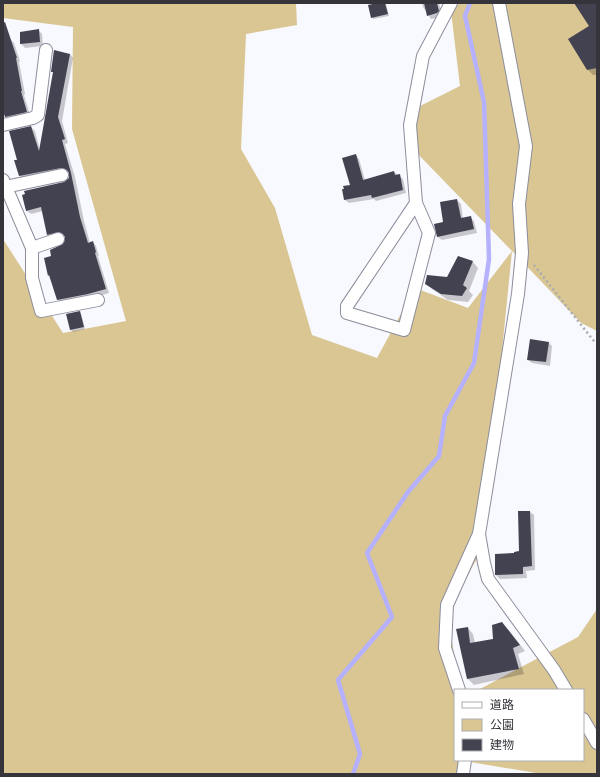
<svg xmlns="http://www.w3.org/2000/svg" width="600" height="777" font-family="'Asap Condensed','Noto Sans JP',sans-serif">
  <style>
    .green { fill: #d9c693 }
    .shadow { fill: #0003 }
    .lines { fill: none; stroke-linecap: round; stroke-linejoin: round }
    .stream { stroke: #b6b1fe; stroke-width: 4.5 }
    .building { fill: #434251 }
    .street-casing { stroke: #8c8c9c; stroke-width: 14 }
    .path { stroke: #aaaab1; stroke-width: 2.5; stroke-dasharray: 2 3; stroke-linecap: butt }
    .street { stroke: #fff; stroke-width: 12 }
  </style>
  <rect width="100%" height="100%" fill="#f8f8ff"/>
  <path class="green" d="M 3,3 L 296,3 L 297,25 L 246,34 L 241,149 L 275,208 L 312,335 L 377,358 L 415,288 L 468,308 L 512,251 L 412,148 L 416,108 L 460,86 L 450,3 L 597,3 L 597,331 L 581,323 L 512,251 L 482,550 L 447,611 L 460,690 L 455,690 L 455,760 L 583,760 L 583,690 L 478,690 L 578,637 L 597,609 L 597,774 L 542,774 L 464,761 L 464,774 L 3,774 L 3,239 L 63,333 L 126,321 L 72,129 L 73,27 L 3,18 Z"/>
  <path class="shadow" d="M 381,3 L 386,4 L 389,16 L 373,19 L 372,17 Z
    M 422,3 L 439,3 L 442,15 L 441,17 L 431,19 L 423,7 Z
    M 575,3 L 597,3 L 597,75 L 593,75 L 587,69 L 590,27 Z
    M 38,30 L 42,34 L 43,46 L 25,48 L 21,44 Z
    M 10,39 L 14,43 L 20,61 L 19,62 L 25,94 L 24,95 L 30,115 L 10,120 L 6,116 L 3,107 L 3,41 Z
    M 70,54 L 73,58 L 62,121 L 68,143 L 65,144 L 75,177 L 84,221 L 90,243 L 93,242 L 96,246 L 99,256 L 98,256 L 109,293 L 92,298 L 61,303 L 58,300 L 53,257 L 64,245 L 66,236 L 63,235 L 51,238 L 48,234 L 43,211 L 31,214 L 27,211 L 23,196 L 64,183 L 70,178 L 70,173 L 65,171 L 24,180 L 20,176 L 16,161 L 18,160 L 31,127 L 35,131 L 40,150 L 54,73 L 52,71 Z
    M 356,155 L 359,159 L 365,180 L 394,172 L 403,179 L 406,193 L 376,201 L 374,199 L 349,203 L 345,200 L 343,190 L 351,186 Z
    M 457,200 L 461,204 L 463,219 L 470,217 L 474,221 L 477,233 L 442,240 L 438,237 L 444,223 L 441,202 Z
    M 473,262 L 478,268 L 469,291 L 473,295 L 468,302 L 448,300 L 432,289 L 426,283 L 448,279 Z
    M 79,312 L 81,314 L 85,329 L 73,332 L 71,330 L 68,315 Z
    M 548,342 L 552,346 L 550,366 L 532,363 L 528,360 Z
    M 530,512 L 534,515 L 535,570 L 526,571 L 527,578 L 500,579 L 496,575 L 496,555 L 515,554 L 520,552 Z
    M 468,628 L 473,634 L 475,643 L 494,639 L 508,629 L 525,651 L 518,654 L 524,674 L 474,685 L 468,679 L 458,630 Z"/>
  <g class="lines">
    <path class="stream" d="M 353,774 L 360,754 L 338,680 L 392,617 L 367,553 L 408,492 L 439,456 L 445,416 L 474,363 L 489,259 L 484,102 L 465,16 L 470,3"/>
  </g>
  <path class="building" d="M 377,3 L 385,3 L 388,14 L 371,18 L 368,5 Z
    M 424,3 L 437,3 L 439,11 L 437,13 L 427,16 Z
    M 574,3 L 597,3 L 597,68 L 587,70 L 568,39 L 589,26 Z
    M 5,22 L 17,58 L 16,58 L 22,91 L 21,91 L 27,112 L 5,117 L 3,111 L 3,23 Z
    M 39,29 L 40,42 L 20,44 L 20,32 Z
    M 54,50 L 70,54 L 58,117 L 65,139 L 62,140 L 71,173 L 80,217 L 88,243 L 93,241 L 96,252 L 95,253 L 106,289 L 88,294 L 57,300 L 49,275 L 48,276 L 44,258 L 51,256 L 50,250 L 63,244 L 65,237 L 63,234 L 59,232 L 47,235 L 41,207 L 26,211 L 22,195 L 25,194 L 24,191 L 64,182 L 69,178 L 69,173 L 67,170 L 61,168 L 19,176 L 14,160 L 17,160 L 9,131 L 31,126 L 39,151 L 53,72 L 51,72 Z
    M 356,154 L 363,180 L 394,171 L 395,175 L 400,174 L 403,190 L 372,198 L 371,195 L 344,200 L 342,189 L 344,189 L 343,186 L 350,185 L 342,158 Z
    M 457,199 L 461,218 L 471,216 L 474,229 L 437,237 L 434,224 L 443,222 L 440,202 Z
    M 458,256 L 473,261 L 463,285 L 467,288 L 462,296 L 441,294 L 425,284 L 427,275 L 447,277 Z
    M 80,311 L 84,327 L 70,330 L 66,314 Z
    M 530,339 L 549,342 L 546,362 L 527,360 Z
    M 518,511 L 530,511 L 532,566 L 523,567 L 523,574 L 495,575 L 495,554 L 514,553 L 514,552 L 519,551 Z
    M 502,622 L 520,645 L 513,648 L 519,669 L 467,679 L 456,629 L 468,627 L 470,643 L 493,639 L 492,625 Z"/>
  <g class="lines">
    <g class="street-casing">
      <path id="street" d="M 3,125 L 33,118 L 38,115 L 46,50
        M 3,180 L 32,248 L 32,278 L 41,311 L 98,300
        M 5,187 L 62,175
        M 416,203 L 347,306 L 347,313 L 404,330 L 429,233 L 416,203 L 410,125 L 423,56 L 451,3
        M 32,248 L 58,239
        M 479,534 L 484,563 L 488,579 L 554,670 L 566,690
        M 459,690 L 445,648 L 447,605 L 479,534 L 518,294 L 522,253 L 519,204 L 526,146 L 499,3
        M 583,719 L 597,743
        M 463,774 L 465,760"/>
    </g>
    <path class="path" d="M 534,265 L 593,340 L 597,343"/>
    <use href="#street" class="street"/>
  </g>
  <rect width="600" height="777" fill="none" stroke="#35343b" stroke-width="8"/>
  <rect x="454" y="689" width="130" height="72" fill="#ffffff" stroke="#aeaeb1"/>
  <rect x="462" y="702" width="20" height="6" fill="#ffffff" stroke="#aeaeb1"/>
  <text x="490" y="709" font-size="12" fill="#35343b">道路</text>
  <rect x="462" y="719" width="20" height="12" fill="#d9c693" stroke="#aeaeb1"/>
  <text x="490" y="729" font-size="12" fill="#35343b">公園</text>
  <rect x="462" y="739" width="20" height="12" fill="#434251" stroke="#aeaeb1"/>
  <text x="490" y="749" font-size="12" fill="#35343b">建物</text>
</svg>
